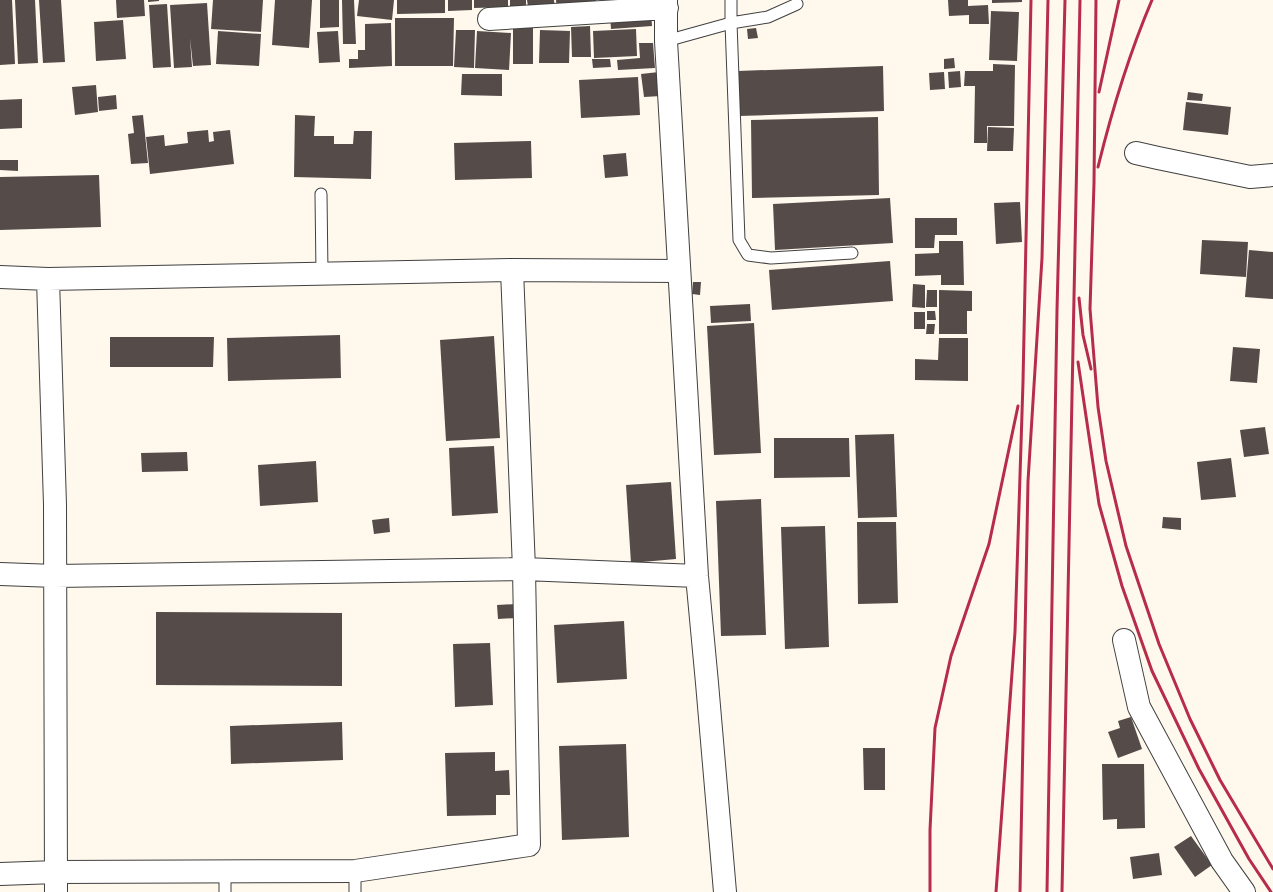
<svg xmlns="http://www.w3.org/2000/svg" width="1273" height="892" font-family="Lora,serif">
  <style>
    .building { fill: #554c4a }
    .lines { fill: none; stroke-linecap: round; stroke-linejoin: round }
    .lane-casing { stroke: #404040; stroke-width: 13 }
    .street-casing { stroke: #404040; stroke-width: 24 }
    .lane { stroke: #fff; stroke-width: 11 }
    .street { stroke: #fff; stroke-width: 22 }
    .rail { stroke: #b62c4a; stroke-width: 3 }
  </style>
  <rect width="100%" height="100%" fill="#fef8ed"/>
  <path class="building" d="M 0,0 L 12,0 L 15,64 L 0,65 Z
    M 15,0 L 35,0 L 38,63 L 18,64 Z
    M 39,0 L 61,0 L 65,62 L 43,63 Z
    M 116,0 L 144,0 L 145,16 L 117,18 Z
    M 148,0 L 159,0 L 159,1 L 148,2 Z
    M 213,0 L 263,0 L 261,32 L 211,29 Z
    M 275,0 L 312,0 L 309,48 L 272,45 Z
    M 320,0 L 339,0 L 339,27 L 320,28 Z
    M 342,0 L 354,0 L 356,44 L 343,44 Z
    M 359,0 L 394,0 L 392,20 L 357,16 Z
    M 397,0 L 445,0 L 445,13 L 397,14 Z
    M 448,0 L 472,0 L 472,10 L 448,11 Z
    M 474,0 L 508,0 L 508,7 L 474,8 Z
    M 510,0 L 526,0 L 526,12 L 510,13 Z
    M 527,0 L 554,0 L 555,11 L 529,13 Z
    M 556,0 L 596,0 L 597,7 L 557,11 Z
    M 948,0 L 968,0 L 968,6 L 988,5 L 989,24 L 969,24 L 969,15 L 949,16 Z
    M 992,0 L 1022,0 L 1022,2 L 992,3 Z
    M 207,3 L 211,65 L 193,66 L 190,38 L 192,67 L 174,68 L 170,5 Z
    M 167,4 L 171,67 L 153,68 L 149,5 Z
    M 991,11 L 1019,12 L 1017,61 L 989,60 Z
    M 651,12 L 652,26 L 611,29 L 610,15 Z
    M 395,18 L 454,18 L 453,66 L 395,66 Z
    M 123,20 L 126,59 L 96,61 L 94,22 Z
    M 391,23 L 392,66 L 349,68 L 349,59 L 358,59 L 358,50 L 365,50 L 365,24 Z
    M 533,24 L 533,64 L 513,64 L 513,25 Z
    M 590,26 L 591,57 L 572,57 L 571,27 Z
    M 756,28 L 758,38 L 748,39 L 747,29 Z
    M 636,29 L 637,56 L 594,58 L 593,31 Z
    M 456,30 L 475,30 L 474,68 L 454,67 Z
    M 540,30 L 570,31 L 569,63 L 539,63 Z
    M 218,31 L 261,34 L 259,66 L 216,64 Z
    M 338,31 L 340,62 L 319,63 L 317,32 Z
    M 477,31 L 511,33 L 509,70 L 475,68 Z
    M 639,43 L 653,43 L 655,68 L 618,70 L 617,60 L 640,58 Z
    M 954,58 L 955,68 L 944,69 L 944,59 Z
    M 592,59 L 610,59 L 611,67 L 593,68 Z
    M 993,64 L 1015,65 L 1014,126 L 987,126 L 987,143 L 974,143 L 975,86 L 964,86 L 965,71 L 993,71 Z
    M 883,66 L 884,111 L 739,116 L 738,71 Z
    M 960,71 L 961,87 L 949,88 L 948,72 Z
    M 659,72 L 661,96 L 644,97 L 641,74 Z
    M 944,72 L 945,89 L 930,90 L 929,73 Z
    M 462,74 L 502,74 L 502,96 L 461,95 Z
    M 638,77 L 640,115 L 581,118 L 579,80 Z
    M 96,85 L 98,112 L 75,115 L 72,87 Z
    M 1188,92 L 1203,94 L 1202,101 L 1187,100 Z
    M 116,95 L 117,109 L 99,111 L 98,97 Z
    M 22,99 L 22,128 L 0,129 L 0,100 Z
    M 1186,102 L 1231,107 L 1228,135 L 1183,130 Z
    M 143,115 L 148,163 L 131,164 L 128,134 L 134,133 L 132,116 Z
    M 295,115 L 315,116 L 314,136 L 334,136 L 334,144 L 353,144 L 354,131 L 372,131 L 371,179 L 294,177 Z
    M 878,117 L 879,195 L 752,198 L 751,120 Z
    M 988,127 L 1014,128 L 1013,151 L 987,151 Z
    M 208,130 L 209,142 L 214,141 L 213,132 L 230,130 L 234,164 L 150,174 L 146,137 L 164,135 L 165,146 L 188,143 L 187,132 Z
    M 531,141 L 532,178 L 455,180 L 454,143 Z
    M 626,153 L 628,176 L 605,178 L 603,155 Z
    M 0,160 L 18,160 L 18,171 L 0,170 Z
    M 99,175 L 101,227 L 0,230 L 0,177 Z
    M 890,198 L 893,243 L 775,250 L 773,204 Z
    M 1020,202 L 1022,242 L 996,244 L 994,203 Z
    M 915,218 L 957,218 L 957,235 L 935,235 L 934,248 L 915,248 Z
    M 1202,240 L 1248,242 L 1246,277 L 1200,274 Z
    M 939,241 L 963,241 L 964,285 L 941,285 L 941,275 L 915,276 L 915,254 L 939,253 Z
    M 1249,250 L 1273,252 L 1273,299 L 1245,297 Z
    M 890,261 L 893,301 L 772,310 L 769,270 Z
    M 693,282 L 701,282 L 700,295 L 692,294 Z
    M 913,284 L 925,285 L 925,308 L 912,307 Z
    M 927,290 L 937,290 L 937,307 L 926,307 Z
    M 939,290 L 972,291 L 972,311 L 967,311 L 967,334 L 939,334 Z
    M 750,304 L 751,321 L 711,323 L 710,306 Z
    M 927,311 L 935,311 L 936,320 L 927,320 Z
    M 914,312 L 925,312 L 925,329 L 914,329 Z
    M 754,323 L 761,453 L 714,455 L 707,326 Z
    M 927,324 L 935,324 L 934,334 L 926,334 Z
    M 340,335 L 341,378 L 228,381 L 227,338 Z
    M 494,336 L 500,438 L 446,441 L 440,340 Z
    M 110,337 L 214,337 L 213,367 L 110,367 Z
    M 939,338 L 968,338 L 968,381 L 915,380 L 915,359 L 938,360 Z
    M 1233,347 L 1260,349 L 1257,383 L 1230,381 Z
    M 1265,427 L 1269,454 L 1244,457 L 1240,430 Z
    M 894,434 L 897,517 L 858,518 L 855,435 Z
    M 774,438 L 849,438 L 850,477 L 774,478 Z
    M 494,446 L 498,513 L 452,516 L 449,448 Z
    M 187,452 L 188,471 L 142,472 L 141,453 Z
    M 1231,458 L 1236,497 L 1201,500 L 1197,462 Z
    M 316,461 L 318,502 L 260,506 L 258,465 Z
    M 671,482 L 676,559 L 631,563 L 626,485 Z
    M 761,499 L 766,635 L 721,636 L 716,501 Z
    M 1163,517 L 1181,518 L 1181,530 L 1162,528 Z
    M 389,518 L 390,532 L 374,534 L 372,520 Z
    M 857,522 L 896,522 L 898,603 L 858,604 Z
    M 825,526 L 829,647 L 785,649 L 781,527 Z
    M 516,604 L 517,618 L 498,619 L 497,605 Z
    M 156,612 L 342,613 L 342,686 L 156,685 Z
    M 624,621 L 627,679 L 557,683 L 554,625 Z
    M 490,643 L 493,705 L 455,707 L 453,644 Z
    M 1131,717 L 1142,749 L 1118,758 L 1108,732 L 1120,728 L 1118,721 Z
    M 342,722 L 343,760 L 231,764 L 230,726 Z
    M 626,744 L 629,837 L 562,840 L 559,746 Z
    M 863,748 L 885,748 L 885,790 L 864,790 Z
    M 495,752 L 495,771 L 509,770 L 510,795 L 496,795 L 496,815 L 447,816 L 445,753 Z
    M 1102,764 L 1144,764 L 1145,828 L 1117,829 L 1117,819 L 1103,820 Z
    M 1191,836 L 1212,865 L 1195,877 L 1174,847 Z
    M 1159,853 L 1162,875 L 1133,879 L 1130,857 Z"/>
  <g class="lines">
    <g class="lane-casing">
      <path id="lane" d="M 731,0 L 731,23 L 739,240 L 748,255 L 771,258 L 852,253
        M 666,41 L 731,23 L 768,17 L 797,4
        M 321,194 L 322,273
        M 225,871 L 225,892
        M 355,871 L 355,892"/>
    </g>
    <g class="street-casing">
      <path id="street" d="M 666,0 L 666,41 L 697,576 L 707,683 L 725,892
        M 489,19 L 667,8
        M 1136,153 L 1158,158 L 1250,177 L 1273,175
        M 0,277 L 48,279 L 512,270 L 679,271
        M 48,279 L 55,505 L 56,892
        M 0,574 L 55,576 L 524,569 L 697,576
        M 1124,640 L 1139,707 L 1222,861 L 1244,892
        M 0,874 L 56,872 L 355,871 L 529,845 L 524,569 L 512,270"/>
    </g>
    <use href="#lane" class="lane"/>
    <use href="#street" class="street"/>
    <path class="rail" d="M 1096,0 L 1094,183 L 1090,309 L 1098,407 L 1106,461 L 1126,546 L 1159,644 L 1190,719 L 1220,780 L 1273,869
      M 1099,92 L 1119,0
      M 1098,167 C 1112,110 1129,54 1152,0
      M 1079,298 L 1083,335 L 1091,369
      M 1078,362 L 1099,504 L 1122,586 L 1152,671 L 1199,769 L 1249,859 L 1271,892
      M 930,892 L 930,830 L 935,728 L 951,656 L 989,544 L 1018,406
      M 996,892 L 1015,632 L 1023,382 L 1031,0
      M 1020,892 L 1028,481 L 1042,258 L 1048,0
      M 1047,892 L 1057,310 L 1065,0
      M 1062,892 L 1080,0"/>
  </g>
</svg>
